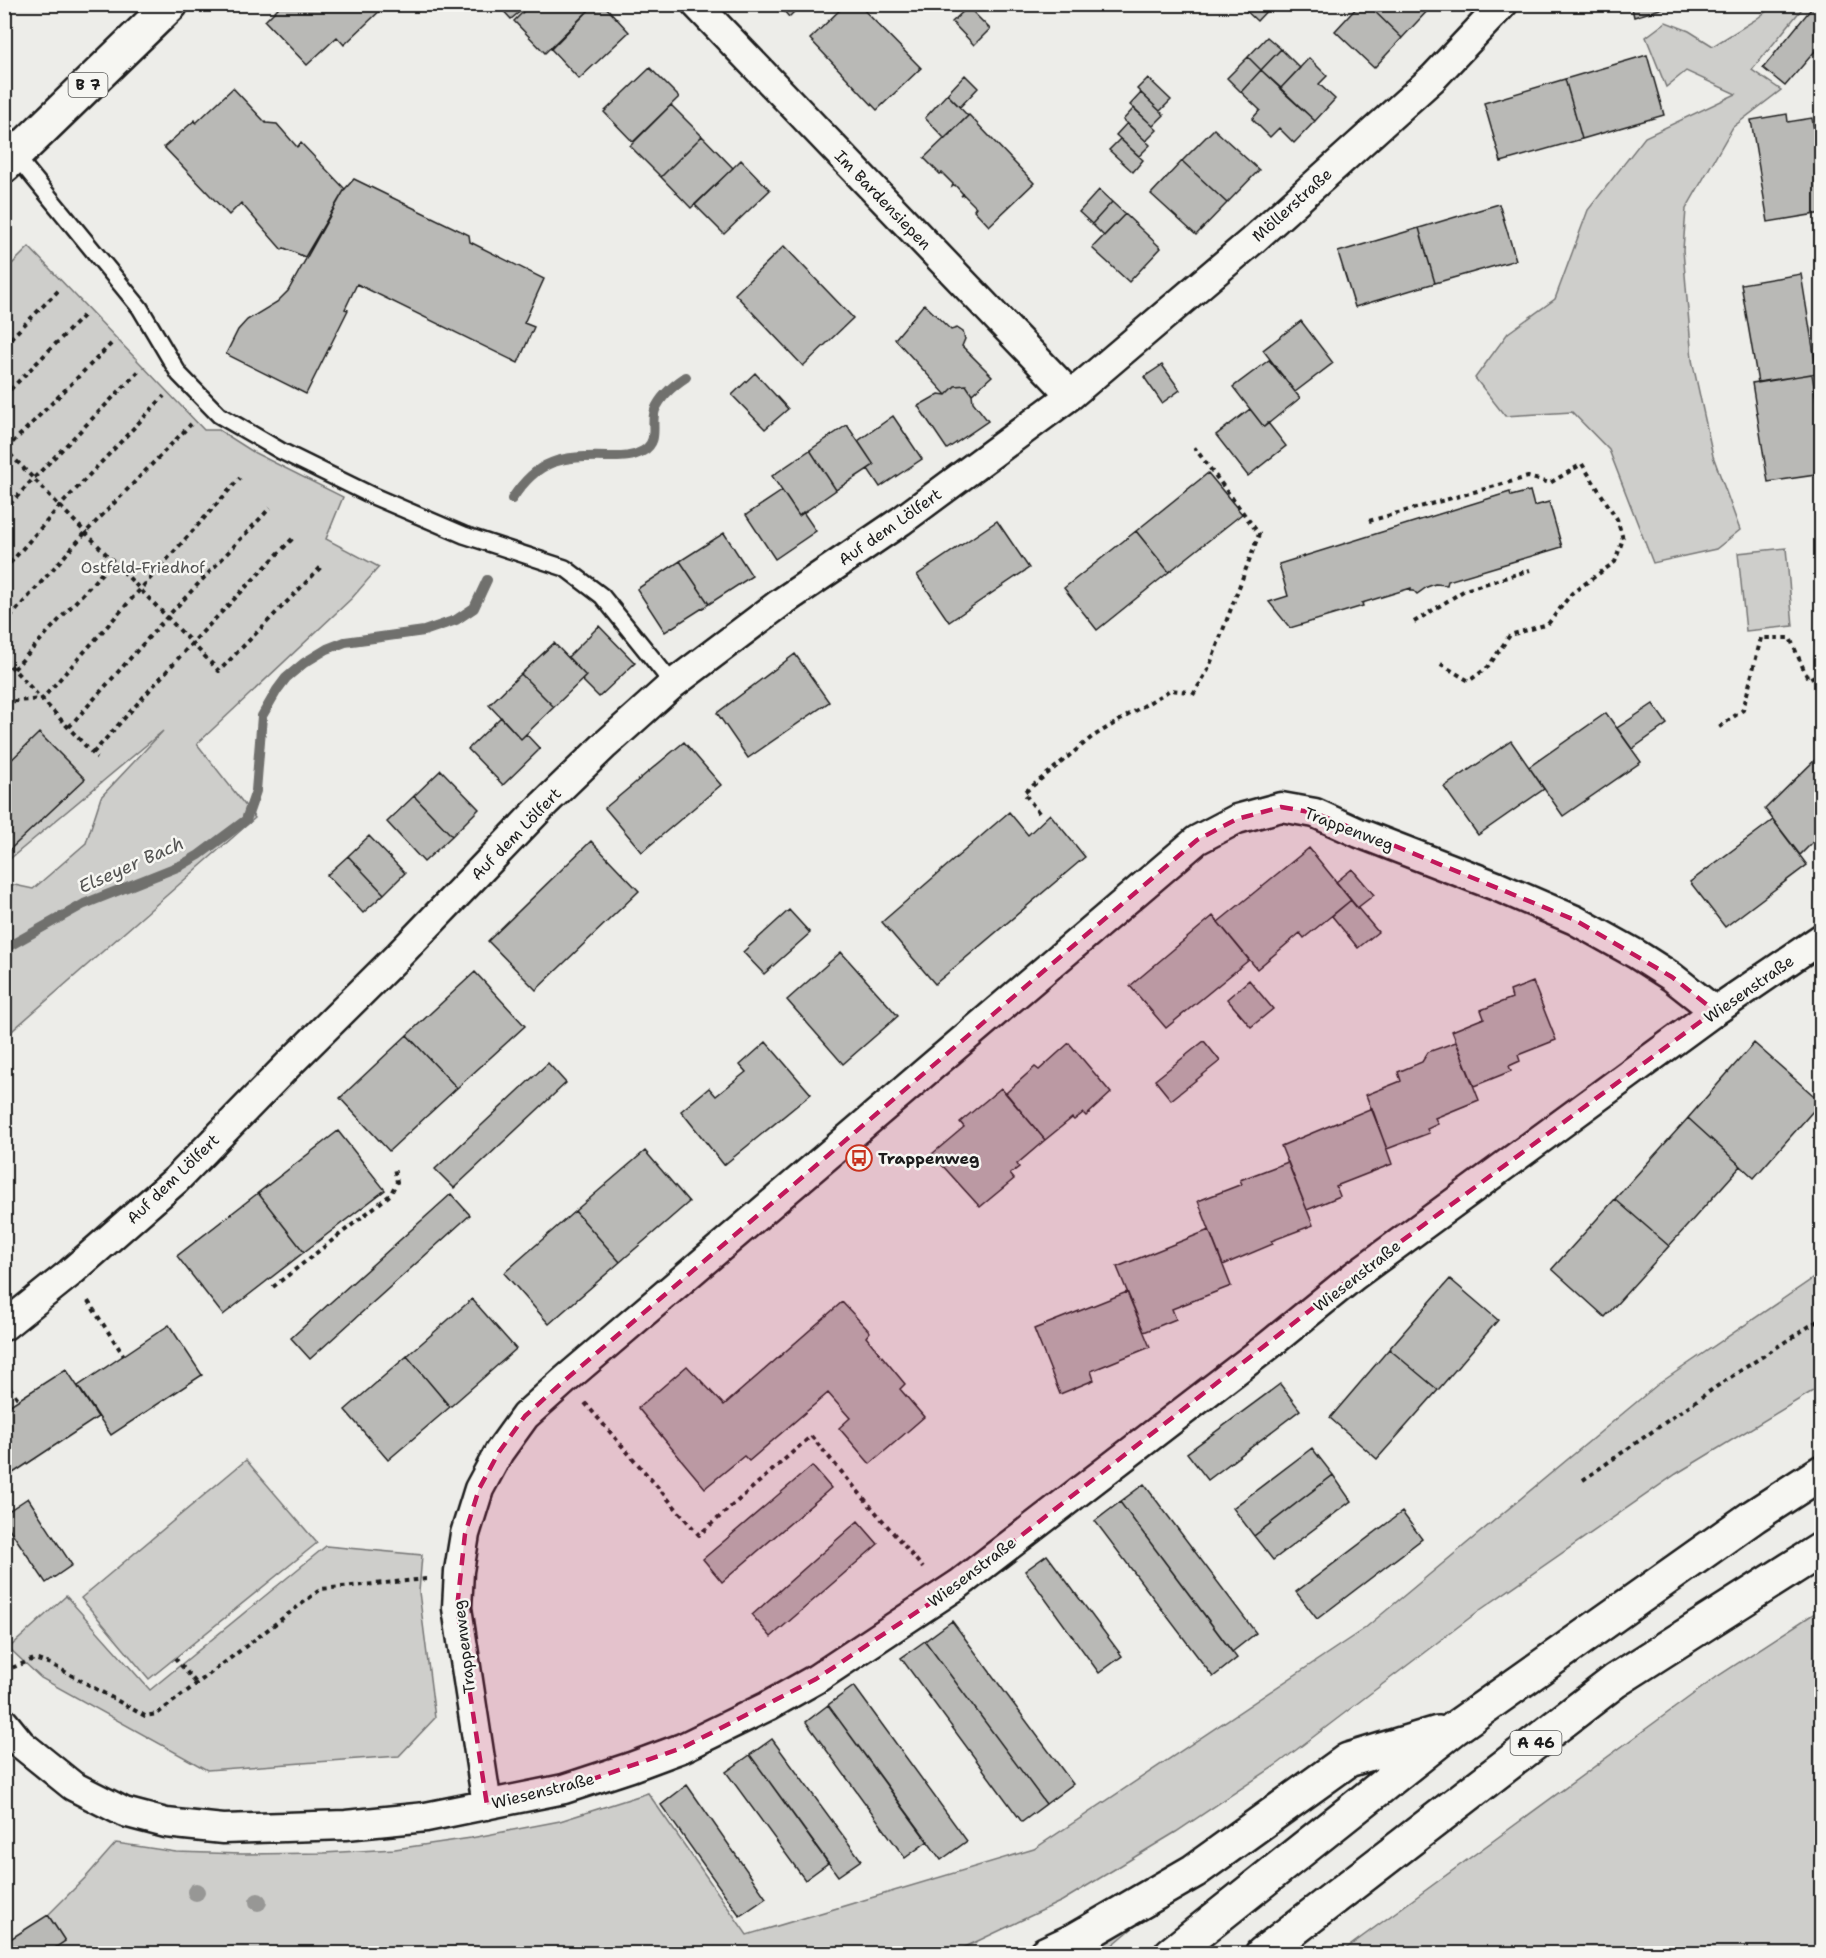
<svg xmlns="http://www.w3.org/2000/svg" width="1826" height="1958" font-family="'Shantell Sans',sans-serif">
  <style>
    .green { fill: #cececb; stroke: #757574; stroke-width: 1.5 }
    .lines { fill: none; stroke-linecap: round; stroke-linejoin: round }
    .stream { stroke: #6f6f6d; stroke-width: 10 }
    .building { fill: #b9b9b6; stroke: #1c1c1c; stroke-width: 1.5 }
    .lane-casing { stroke: #1c1c1c; stroke-width: 20 }
    .street-casing { stroke: #1c1c1c; stroke-width: 33 }
    .primary-casing { stroke: #1c1c1c; stroke-width: 38 }
    .highway-casing { stroke: #1c1c1c; stroke-width: 38 }
    .path { stroke: #1c1c1c; stroke-width: 4; stroke-dasharray: 4.5 4.5; stroke-linecap: butt }
    .lane { stroke: #f6f6f2; stroke-width: 15 }
    .street { stroke: #f6f6f2; stroke-width: 28 }
    .primary { stroke: #f6f6f2; stroke-width: 33 }
    .highway { stroke: #f6f6f2; stroke-width: 33 }
    .tree { fill: #979795 }
    .marked { fill: #c2185b; fill-opacity: 0.2; stroke: #c2185b; stroke-width: 4.5; stroke-dasharray: 12 8; stroke-linejoin: round }
    .labels { text-anchor: middle; dominant-baseline: central; stroke-width: 5; stroke-linejoin: round; paint-order: stroke }
    .shield { fill: #f6f6f2; stroke: #5d5d5c; stroke-width: 1.5 }
    .shield-label { font-size: 15px; font-weight: bold; fill: #1c1c1c }
    .street-label { font-size: 16px; fill: #1c1c1c; stroke: #f6f6f2 }
    .park-label { font-size: 16px; fill: #515151; stroke: #f6f6f2 }
    .poi-label { font-size: 16px; font-weight: bold; fill: #1c1c1c; stroke: #f6f6f2; text-anchor: start }
    .water-label { font-size: 18px; font-style: italic; fill: #535352; stroke: #f6f6f2 }
  </style>
  <rect width="100%" height="100%" fill="#edede9"/>
  <filter id="ink" filterUnits="userSpaceOnUse"><feTurbulence type="fractalNoise" baseFrequency=".0167" numOctaves="2"/><feDisplacementMap in="SourceGraphic" scale="12" xChannelSelector="R" yChannelSelector="G"/><feConvolveMatrix kernelMatrix="1 2 1 2 8 2 1 2 1" color-interpolation-filters="sRGB"/></filter>
  <g filter="url(#ink)">
    <path class="green" d="M 1775,5 L 1805,5 L 1752,70 L 1781,90 L 1733,127 L 1686,209 L 1683,250 L 1692,360 L 1713,456 L 1740,530 L 1716,549 L 1653,563 L 1609,450 L 1572,412 L 1505,416 L 1475,378 L 1508,333 L 1555,299 L 1588,210 L 1645,137 L 1736,94 L 1686,71 L 1666,87 L 1646,37 L 1666,22 L 1689,31 L 1713,46 L 1755,20 Z
      M 29,247 L 204,430 L 219,430 L 255,453 L 343,497 L 326,539 L 379,567 L 352,598 L 197,744 L 255,818 L 5,1037 L 5,883 L 33,889 L 86,843 L 101,797 L 163,731 L 5,863 L 4,272 Z
      M 1786,548 L 1793,626 L 1746,631 L 1738,553 Z
      M 1821,1273 L 1821,1386 L 1676,1474 L 1480,1610 L 1279,1763 L 1176,1832 L 1062,1901 L 963,1948 L 945,1954 L 46,1954 L 65,1941 L 48,1915 L 86,1877 L 116,1843 L 176,1852 L 242,1854 L 323,1853 L 395,1849 L 471,1838 L 560,1821 L 648,1793 L 747,1935 L 1034,1849 L 1364,1629 L 1657,1385 Z
      M 246,1460 L 317,1543 L 149,1679 L 81,1598 Z
      M 326,1546 L 422,1555 L 419,1592 L 435,1718 L 399,1756 L 207,1770 L 41,1678 L 9,1648 L 66,1596 L 150,1690 Z
      M 1821,1609 L 1821,1953 L 1340,1953 L 1718,1676 Z
      M 1141,1921 L 1103,1953 L 1081,1953 Z"/>
    <g class="lines">
      <path class="stream" d="M 512,499 C 538,459 561,456 607,457 C 619,457 631,458 643,451 C 660,441 650,425 655,410 C 661,395 674,385 686,377
        M 4,949 L 84,904 L 182,865 L 199,855 L 246,820 L 256,791 L 262,716 L 277,690 L 286,678 L 304,663 L 327,649 L 345,642 L 424,631 L 456,620 L 474,608 L 487,580"/>
    </g>
    <path class="building" d="M 282,4 L 387,4 L 344,45 L 337,37 L 307,65 L 265,21 Z
      M 497,4 L 529,4 L 511,19 Z
      M 531,4 L 588,4 L 591,8 L 545,53 L 514,21 Z
      M 595,4 L 603,4 L 629,32 L 579,79 L 551,49 Z
      M 778,4 L 802,4 L 789,17 Z
      M 846,4 L 858,4 L 921,68 L 877,110 L 810,39 Z
      M 1244,4 L 1273,4 L 1257,21 L 1242,7 Z
      M 1360,4 L 1367,4 L 1402,38 L 1374,68 L 1335,31 Z
      M 1367,4 L 1428,4 L 1431,7 L 1402,38 Z
      M 1631,4 L 1677,4 L 1634,17 Z
      M 1815,4 L 1822,4 L 1822,43 L 1785,86 L 1763,68 Z
      M 968,7 L 990,29 L 974,45 L 952,22 Z
      M 1267,37 L 1281,49 L 1261,70 L 1248,57 Z
      M 1281,49 L 1300,68 L 1281,88 L 1261,70 Z
      M 1647,55 L 1664,115 L 1582,139 L 1565,79 Z
      M 1248,57 L 1261,70 L 1241,92 L 1227,78 Z
      M 1309,58 L 1327,76 L 1319,84 L 1335,99 L 1315,121 L 1280,89 Z
      M 650,68 L 679,97 L 633,142 L 604,112 Z
      M 1261,70 L 1315,121 L 1294,143 L 1279,128 L 1270,137 L 1252,119 L 1260,110 L 1241,92 Z
      M 965,75 L 978,88 L 960,107 L 947,94 Z
      M 1148,78 L 1171,100 L 1160,111 L 1137,89 Z
      M 1565,79 L 1582,139 L 1501,162 L 1484,103 Z
      M 233,88 L 266,123 L 277,124 L 297,147 L 301,143 L 345,189 L 305,257 L 284,248 L 282,250 L 241,203 L 229,215 L 164,147 L 195,120 L 196,123 Z
      M 1141,93 L 1164,115 L 1153,126 L 1130,105 Z
      M 947,94 L 968,116 L 945,139 L 925,118 Z
      M 671,105 L 702,136 L 661,177 L 630,146 Z
      M 1134,108 L 1157,130 L 1146,141 L 1123,120 Z
      M 1787,114 L 1788,122 L 1812,118 L 1822,180 L 1822,213 L 1768,222 L 1751,120 Z
      M 969,115 L 1034,183 L 989,226 L 974,210 L 976,207 L 964,195 L 961,196 L 963,194 L 955,185 L 952,187 L 953,184 L 942,173 L 940,174 L 924,158 Z
      M 1127,123 L 1150,145 L 1139,156 L 1116,135 Z
      M 1214,129 L 1259,170 L 1227,203 L 1182,161 Z
      M 702,136 L 733,168 L 691,208 L 661,177 Z
      M 1120,139 L 1143,160 L 1133,172 L 1109,150 Z
      M 741,160 L 770,190 L 724,234 L 695,205 Z
      M 1182,161 L 1227,203 L 1196,235 L 1151,194 Z
      M 354,179 L 469,235 L 470,242 L 544,279 L 524,323 L 534,327 L 518,363 L 357,284 L 345,309 L 348,310 L 306,394 L 226,354 L 238,330 L 247,320 L 277,302 L 288,291 L 345,189 Z
      M 1099,190 L 1112,202 L 1092,224 L 1079,212 Z
      M 1112,202 L 1125,214 L 1104,236 L 1092,224 Z
      M 1499,204 L 1516,260 L 1435,283 L 1419,228 Z
      M 1125,214 L 1161,248 L 1129,282 L 1092,248 Z
      M 1419,228 L 1435,283 L 1355,307 L 1338,252 Z
      M 784,246 L 853,318 L 803,366 L 735,294 Z
      M 1801,274 L 1817,373 L 1758,383 L 1741,284 Z
      M 924,304 L 951,330 L 957,328 L 963,332 L 965,339 L 962,346 L 992,376 L 972,394 L 966,385 L 955,386 L 946,395 L 895,339 Z
      M 1301,321 L 1333,363 L 1295,392 L 1263,350 Z
      M 1269,360 L 1300,398 L 1264,427 L 1233,387 Z
      M 1162,365 L 1180,390 L 1162,403 L 1144,377 Z
      M 755,373 L 788,409 L 765,429 L 732,395 Z
      M 1812,374 L 1822,436 L 1822,474 L 1768,482 L 1752,383 Z
      M 966,385 L 972,394 L 973,402 L 988,421 L 947,449 L 918,406 L 939,394 L 946,395 L 955,386 Z
      M 1250,409 L 1264,427 L 1268,423 L 1286,446 L 1248,476 L 1216,435 Z
      M 893,416 L 922,459 L 880,487 L 868,469 L 874,465 L 858,441 Z
      M 847,425 L 874,465 L 836,490 L 810,450 Z
      M 810,450 L 836,490 L 799,516 L 772,476 Z
      M 1208,473 L 1242,514 L 1169,572 L 1136,531 Z
      M 782,491 L 799,516 L 803,512 L 816,531 L 775,559 L 746,515 Z
      M 1530,491 L 1534,506 L 1549,502 L 1562,547 L 1448,581 L 1447,585 L 1435,584 L 1427,587 L 1417,594 L 1414,591 L 1411,591 L 1411,588 L 1362,603 L 1363,606 L 1290,628 L 1269,602 L 1288,596 L 1279,564 L 1510,492 L 1511,496 Z
      M 997,521 L 1029,568 L 949,622 L 917,575 Z
      M 1136,531 L 1169,572 L 1097,630 L 1064,588 Z
      M 724,533 L 752,576 L 709,604 L 680,561 Z
      M 680,561 L 709,604 L 665,632 L 637,589 Z
      M 599,626 L 635,663 L 599,697 L 582,680 L 586,676 L 568,657 Z
      M 554,643 L 586,676 L 554,707 L 521,674 Z
      M 795,654 L 829,702 L 748,758 L 717,713 Z
      M 521,674 L 554,707 L 521,739 L 489,705 Z
      M 1653,704 L 1667,724 L 1632,749 L 1617,728 Z
      M 1606,713 L 1641,762 L 1563,816 L 1529,767 Z
      M 501,717 L 521,739 L 526,734 L 540,749 L 503,785 L 468,749 Z
      M 39,733 L 85,779 L 4,855 L 4,767 Z
      M 1511,741 L 1544,789 L 1478,835 L 1444,787 Z
      M 684,742 L 721,785 L 642,852 L 605,808 Z
      M 1822,753 L 1822,833 L 1800,855 L 1765,809 Z
      M 441,770 L 479,809 L 452,836 L 414,796 Z
      M 414,796 L 452,836 L 424,862 L 387,822 Z
      M 1009,812 L 1028,835 L 1050,814 L 1085,857 L 935,984 L 882,922 Z
      M 1773,820 L 1807,865 L 1725,927 L 1690,882 Z
      M 369,836 L 405,873 L 384,894 L 348,856 Z
      M 591,841 L 639,891 L 536,990 L 488,941 Z
      M 1309,848 L 1351,900 L 1304,938 L 1300,933 L 1257,969 L 1218,922 Z
      M 348,856 L 384,894 L 363,913 L 327,875 Z
      M 1352,869 L 1374,895 L 1357,908 L 1336,882 Z
      M 1351,900 L 1378,932 L 1358,948 L 1332,916 Z
      M 789,910 L 810,933 L 764,974 L 743,952 Z
      M 1213,916 L 1249,960 L 1166,1028 L 1130,986 Z
      M 841,952 L 898,1016 L 843,1064 L 787,1000 Z
      M 475,972 L 525,1026 L 457,1088 L 407,1035 Z
      M 1249,980 L 1273,1009 L 1251,1027 L 1227,999 Z
      M 1533,982 L 1556,1040 L 1518,1055 L 1520,1061 L 1509,1066 L 1511,1071 L 1474,1086 L 1452,1031 L 1484,1018 L 1481,1010 L 1512,998 L 1510,991 Z
      M 407,1035 L 457,1088 L 389,1151 L 340,1098 Z
      M 1204,1041 L 1220,1061 L 1171,1100 L 1155,1080 Z
      M 766,1042 L 811,1094 L 724,1165 L 681,1111 L 709,1088 L 716,1096 L 746,1072 L 740,1065 Z
      M 1456,1042 L 1479,1100 L 1435,1118 L 1438,1124 L 1427,1129 L 1429,1133 L 1387,1149 L 1366,1095 L 1401,1081 L 1398,1072 L 1422,1062 L 1428,1052 Z
      M 1069,1043 L 1111,1093 L 1086,1116 L 1083,1113 L 1074,1120 L 1072,1118 L 1045,1140 L 1006,1093 L 1035,1067 L 1039,1070 Z
      M 1754,1043 L 1821,1102 L 1754,1178 L 1688,1118 Z
      M 548,1063 L 566,1083 L 454,1188 L 435,1169 Z
      M 1001,1088 L 1045,1140 L 1017,1164 L 1019,1167 L 1010,1174 L 1014,1179 L 980,1207 L 932,1154 L 964,1127 L 960,1122 Z
      M 1372,1108 L 1392,1164 L 1336,1186 L 1340,1196 L 1307,1210 L 1281,1146 Z
      M 1688,1118 L 1741,1166 L 1669,1246 L 1615,1199 Z
      M 338,1131 L 385,1190 L 304,1252 L 258,1193 Z
      M 645,1151 L 689,1202 L 620,1262 L 575,1211 Z
      M 1288,1162 L 1313,1225 L 1271,1241 L 1273,1244 L 1223,1265 L 1198,1201 L 1242,1184 L 1240,1180 Z
      M 258,1193 L 304,1252 L 223,1315 L 177,1256 Z
      M 451,1194 L 470,1215 L 310,1359 L 291,1338 Z
      M 1615,1199 L 1669,1246 L 1605,1317 L 1552,1269 Z
      M 575,1211 L 620,1262 L 549,1324 L 504,1273 Z
      M 1209,1230 L 1231,1286 L 1172,1309 L 1176,1319 L 1144,1332 L 1117,1267 Z
      M 1450,1279 L 1498,1320 L 1438,1390 L 1389,1349 Z
      M 1127,1292 L 1150,1347 L 1091,1371 L 1094,1380 L 1060,1394 L 1034,1329 Z
      M 472,1299 L 516,1349 L 450,1407 L 407,1356 Z
      M 842,1302 L 870,1332 L 866,1337 L 905,1384 L 900,1389 L 924,1417 L 870,1464 L 839,1428 L 850,1418 L 828,1393 L 749,1461 L 744,1456 L 705,1488 L 638,1408 L 687,1366 L 724,1405 Z
      M 169,1325 L 202,1375 L 111,1435 L 78,1386 Z
      M 1389,1349 L 1438,1390 L 1377,1459 L 1330,1418 Z
      M 407,1356 L 450,1407 L 388,1460 L 345,1410 Z
      M 66,1369 L 98,1417 L 4,1479 L 4,1409 Z
      M 1280,1384 L 1300,1410 L 1208,1480 L 1187,1453 Z
      M 1312,1448 L 1333,1475 L 1254,1536 L 1233,1508 Z
      M 812,1466 L 831,1488 L 722,1582 L 703,1559 Z
      M 1333,1475 L 1351,1501 L 1273,1560 L 1254,1536 Z
      M 1144,1484 L 1256,1633 L 1232,1652 L 1120,1502 Z
      M 28,1498 L 72,1565 L 46,1583 L 4,1521 L 4,1514 Z
      M 1120,1502 L 1237,1658 L 1213,1677 L 1095,1521 Z
      M 1402,1512 L 1422,1539 L 1317,1619 L 1296,1592 Z
      M 858,1521 L 878,1544 L 771,1637 L 752,1615 Z
      M 1047,1555 L 1122,1656 L 1099,1673 L 1025,1571 Z
      M 952,1621 L 1073,1784 L 1046,1804 L 925,1641 Z
      M 925,1641 L 1046,1804 L 1022,1822 L 901,1658 Z
      M 854,1686 L 967,1841 L 941,1860 L 828,1705 Z
      M 828,1705 L 928,1841 L 905,1858 L 806,1722 Z
      M 772,1739 L 861,1860 L 838,1876 L 750,1755 Z
      M 750,1755 L 828,1863 L 805,1880 L 726,1772 Z
      M 687,1785 L 766,1898 L 740,1916 L 661,1805 Z
      M 48,1915 L 65,1941 L 46,1954 L 4,1954 L 4,1943 Z"/>
    <g class="lines">
      <g class="lane-casing">
        <path id="lane" d="M 15,155 L 140,308 L 179,374 L 219,415 L 281,451 L 373,496 L 464,535 L 565,568 L 602,596 L 673,684"/>
      </g>
      <g class="street-casing">
        <path id="street" d="M 696,4 L 1071,395
          M 4,1326 L 70,1273 L 176,1180 L 288,1065 L 399,955 L 544,804 L 605,745 L 673,684 L 779,604 L 901,521 L 1071,395 L 1252,241 L 1433,78 L 1503,4
          M 4,1723 L 21,1744 L 73,1786 L 124,1812 L 166,1823 L 223,1829 L 346,1825 L 426,1817 L 564,1789 L 631,1767 L 682,1748 L 768,1706 L 816,1679 L 959,1584 L 1268,1346 L 1354,1276 L 1715,1011 L 1822,938
          M 487,1805 L 457,1608 L 459,1571 L 465,1534 L 479,1489 L 499,1452 L 525,1416 L 565,1380 L 1197,840 L 1237,819 L 1281,807 L 1315,813 L 1359,833 L 1496,886 L 1575,920 L 1636,954 L 1672,977 L 1715,1011"/>
      </g>
      <g class="primary-casing">
        <path id="primary" d="M 4,166 L 171,4"/>
      </g>
      <g class="highway-casing">
        <path id="highway" d="M 1045,1954 L 1075,1940 L 1194,1871 L 1348,1760 L 1438,1733
          M 1171,1954 L 1455,1728 L 1754,1516 L 1822,1472
          M 1262,1954 L 1615,1681 L 1822,1549"/>
      </g>
      <path class="path" d="M 4,345 L 59,290
        M 4,396 L 85,314
        M 4,448 L 219,671 L 322,566
        M 6,449 L 112,343
        M 4,511 L 34,478 L 139,371
        M 1369,521 L 1528,477 L 1550,483 L 1582,464 L 1617,519 L 1623,539 L 1615,562 L 1572,593 L 1548,624 L 1510,635 L 1488,667 L 1469,681 L 1439,663
        M 4,570 L 60,506 L 164,396
        M 1414,622 L 1465,590 L 1530,570
        M 4,624 L 86,532 L 191,424
        M 4,659 L 97,758
        M 14,669 L 113,561
        M 1193,695 L 1208,670 L 1259,534 L 1194,447
        M 4,702 L 42,699 L 240,478
        M 69,727 L 167,617 L 270,508
        M 1719,727 L 1743,710 L 1761,638 L 1790,638 L 1808,679 L 1822,673
        M 93,753 L 192,643 L 295,536
        M 1039,813 L 1024,793 L 1092,737 L 1170,690 L 1189,692
        M 273,1287 L 390,1195 L 397,1182 L 394,1168
        M 88,1301 L 124,1356
        M 4,1380 L 19,1400
        M 585,1403 L 699,1535 L 811,1436 L 923,1568
        M 1583,1480 L 1723,1382 L 1822,1318
        M 175,1658 L 197,1684
        M 4,1671 L 34,1659 L 51,1664 L 145,1716 L 157,1714 L 321,1589 L 427,1579"/>
      <use href="#lane" class="lane"/>
      <use href="#street" class="street"/>
      <use href="#primary" class="primary"/>
      <use href="#highway" class="highway"/>
    </g>
    <g class="tree">
      <circle cx="196" cy="1892" r="9"/>
      <circle cx="258" cy="1902" r="9"/>
    </g>
  </g>
  <path class="marked" d="M 1281,807 L 1315,813 L 1575,920 L 1672,977 L 1715,1011 L 1354,1276 L 959,1584 L 816,1679 L 682,1748 L 564,1789 L 487,1805 L 457,1608 L 465,1534 L 479,1489 L 499,1452 L 525,1416 L 565,1380 L 1197,840 L 1237,819 Z"/>
  <defs>
    <g id="bus-ring" transform="scale(1.35)"><circle r="9.5" fill="#f6f6f2" stroke="#c8321e" stroke-width="1.5"/><path d="M-5-6H5V4H4V6H2V4H-2V6H-4V4H-5ZM-3.5-4V0h7V-4ZM-3.5 1.2v1.5H-2V1.2ZM2 1.2v1.5H3.5V1.2Z" fill="#c8321e"/></g>
  </defs>
  <g fill-rule="evenodd">
    <use href="#bus-ring" x="859" y="1158"/>
  </g>
  <g class="labels">
    <g class="shield">
      <rect x="68.5" y="73" width="39" height="24" rx="4.5"/>
      <rect x="1510.5" y="1731" width="51" height="24" rx="4.5"/>
    </g>
    <g class="shield-label">
      <text x="88" y="85">B 7</text>
      <text x="1536" y="1743">A 46</text>
    </g>
    <g class="street-label">
      <text transform="translate(883 200) rotate(46)">Im Bardensiepen</text>
      <text transform="translate(1292 205) rotate(-42)">Möllerstraße</text>
      <text transform="translate(890 527) rotate(-35)">Auf dem Lölfert</text>
      <text transform="translate(1349 829) rotate(21)">Trappenweg</text>
      <text transform="translate(516 834) rotate(-46)">Auf dem Lölfert</text>
      <text transform="translate(1749 989) rotate(-35)">Wiesenstraße</text>
      <text transform="translate(173 1179) rotate(-44)">Auf dem Lölfert</text>
      <text transform="translate(1357 1276) rotate(-38)">Wiesenstraße</text>
      <text transform="translate(972 1572) rotate(-37)">Wiesenstraße</text>
      <text transform="translate(464 1647) rotate(-97)">Trappenweg</text>
      <text transform="translate(543 1791) rotate(-14)">Wiesenstraße</text>
    </g>
    <g class="park-label">
      <text x="143" y="567">Ostfeld-Friedhof</text>
    </g>
    <g class="poi-label">
      <text x="878" y="1158">Trappenweg</text>
    </g>
    <g class="water-label">
      <text transform="translate(131 865) rotate(-24)">Elseyer Bach</text>
    </g>
  </g>
  <rect width="1826" height="1958" fill="none" stroke="#f6f6f2" stroke-width="24"/>
  <rect x="12" y="12" width="1802" height="1934" fill="none" stroke="#1c1c1c" stroke-width="2" filter="url(#ink)"/>
</svg>
